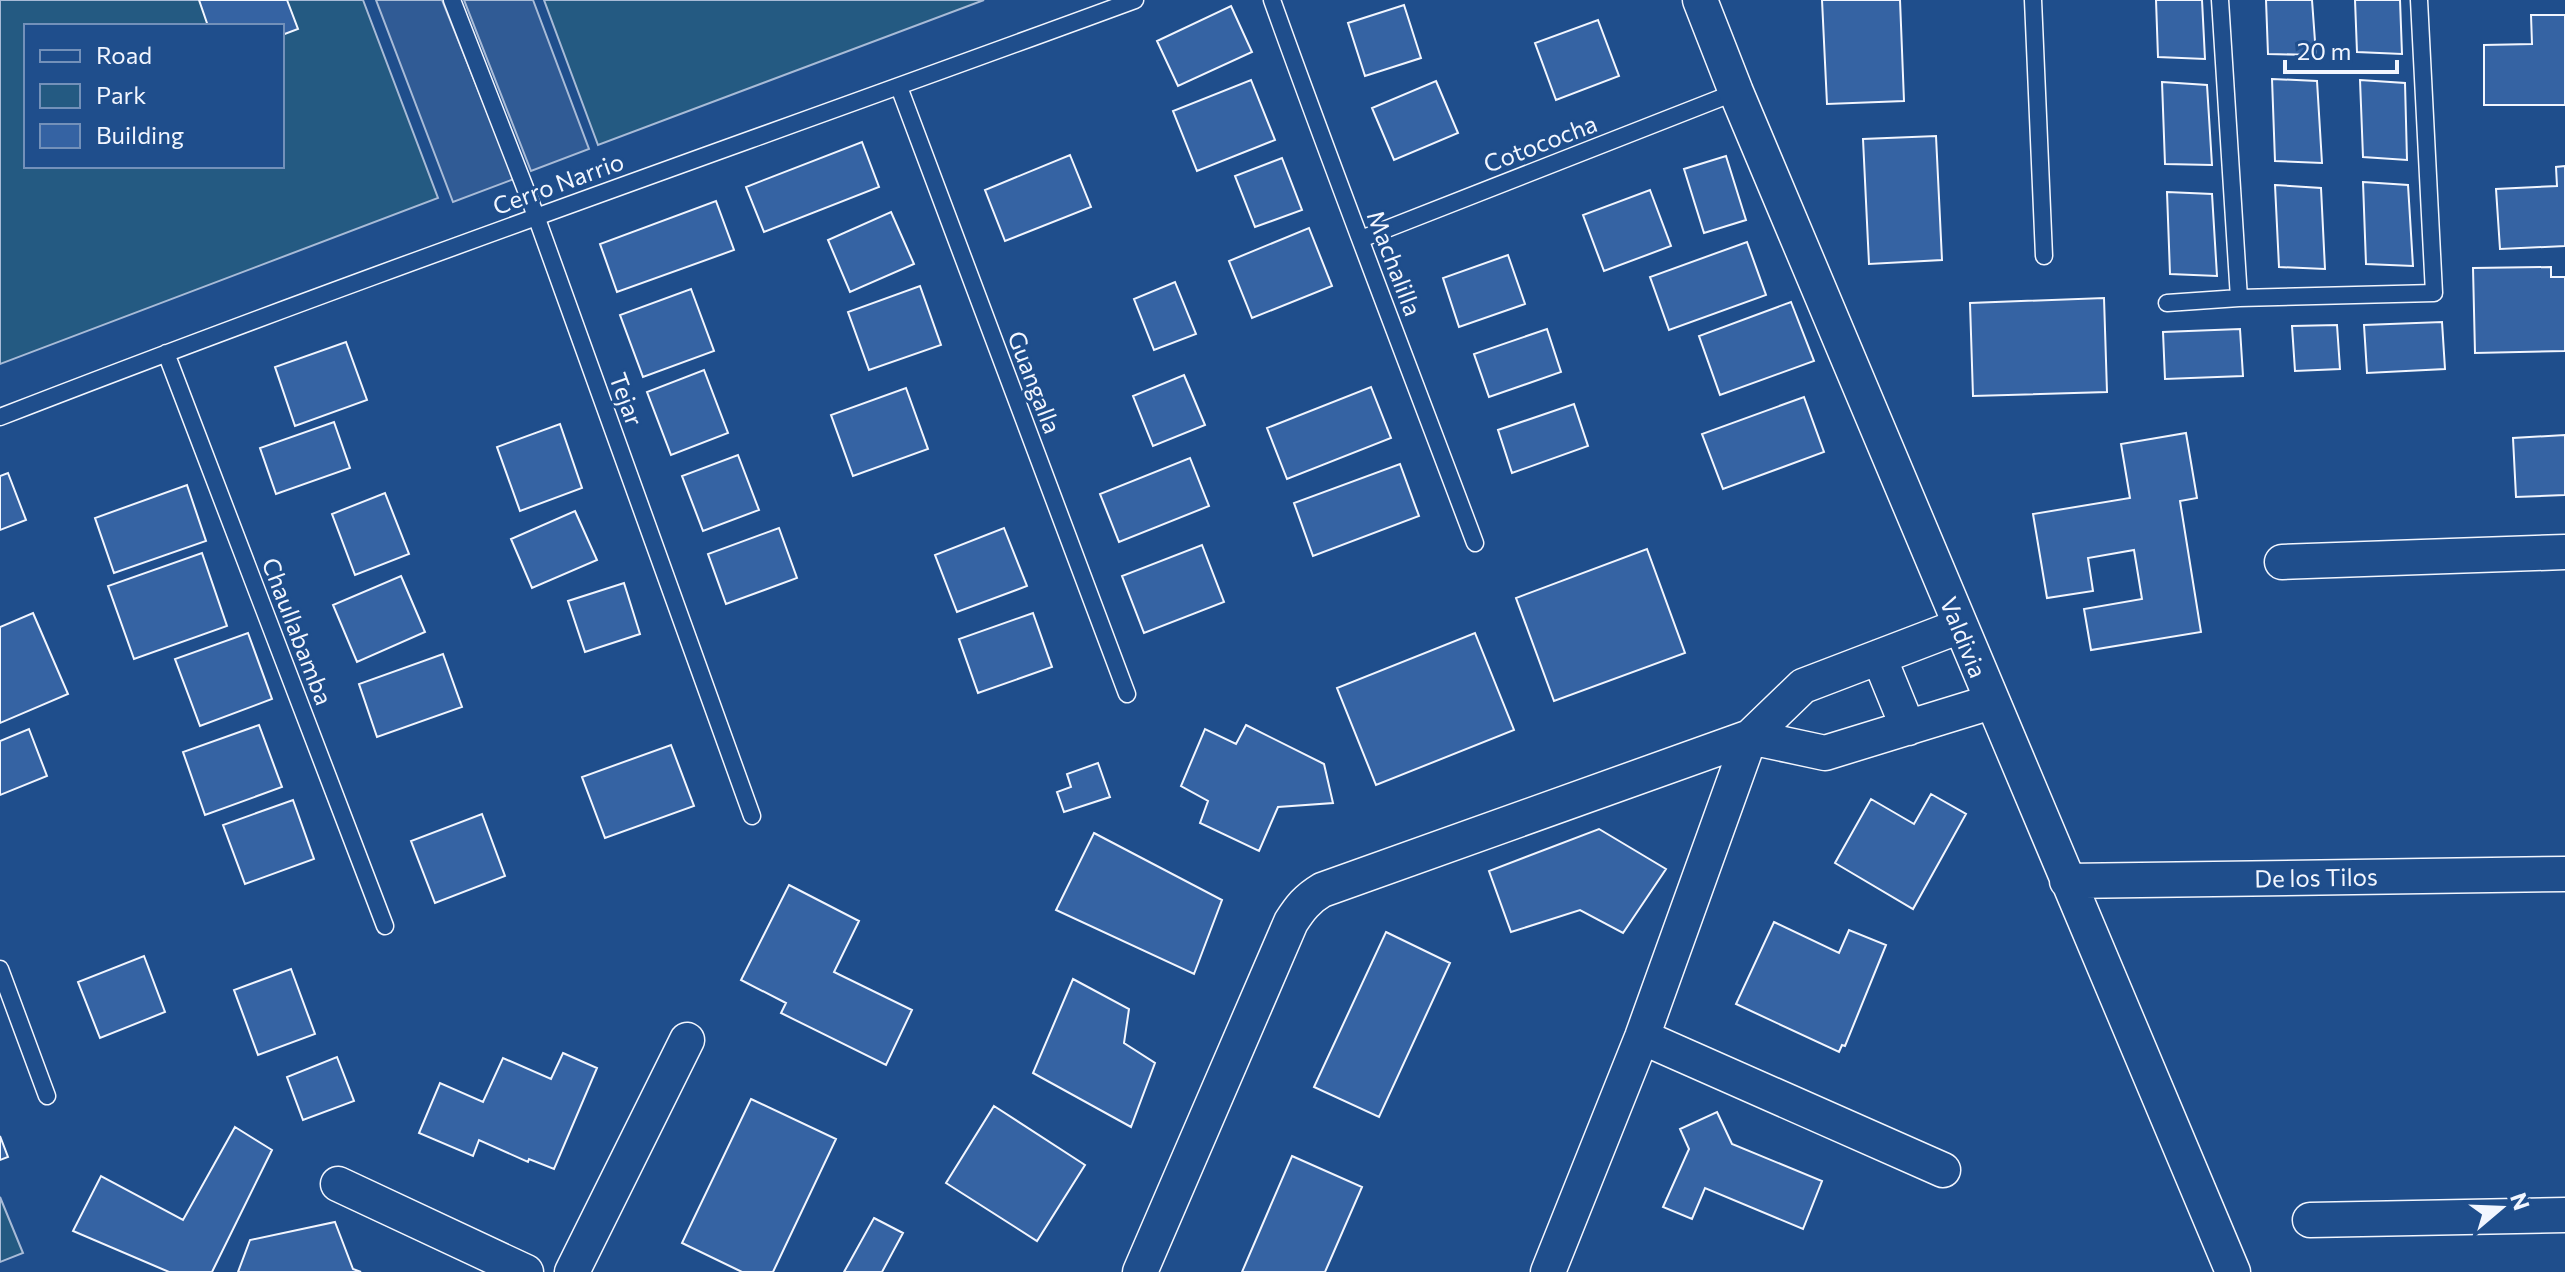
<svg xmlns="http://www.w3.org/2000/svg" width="2565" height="1272" font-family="Commissioner,sans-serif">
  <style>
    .green { fill: #245a82; stroke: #a8bbd7; stroke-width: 2; fill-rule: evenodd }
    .parking { fill: #305b95; stroke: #a8bbd7; stroke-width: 2 }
    .building { fill: #3563a3; stroke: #f2f6ff; stroke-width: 2 }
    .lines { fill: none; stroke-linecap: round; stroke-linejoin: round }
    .lane-casing { stroke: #f2f6ff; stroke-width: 19 }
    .street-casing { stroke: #f2f6ff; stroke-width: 37 }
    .lane { stroke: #1f4e8c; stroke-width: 16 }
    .street { stroke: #1f4e8c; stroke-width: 34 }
    .labels { text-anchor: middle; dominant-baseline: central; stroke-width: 6; stroke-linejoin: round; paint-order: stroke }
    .street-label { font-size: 24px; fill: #f2f6ff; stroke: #1f4e8c }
  </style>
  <rect width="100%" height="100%" fill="#1f4e8c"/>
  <path class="green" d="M 0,0 L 363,0 L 438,198 L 0,364 ZM 26,26 L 282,26 L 282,166 L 26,166 Z
    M 544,0 L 984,0 L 598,145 Z
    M 0,1197 L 23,1253 L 0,1262 Z"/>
  <path class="parking" d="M 376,0 L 442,0 L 514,179 L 453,202 Z
    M 464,0 L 533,0 L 589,149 L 531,171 Z"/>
  <path class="building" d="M 199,0 L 287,0 L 298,29 L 282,35 L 282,26 L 208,26 Z
    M 1822,0 L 1900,0 L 1904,101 L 1827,104 Z
    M 2156,0 L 2202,0 L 2205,59 L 2158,57 Z
    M 2266,0 L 2312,0 L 2316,55 L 2268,54 Z
    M 2355,0 L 2400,0 L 2402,54 L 2357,52 Z
    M 1404,5 L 1421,58 L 1365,76 L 1348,23 Z
    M 1231,6 L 1252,52 L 1178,86 L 1157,41 Z
    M 2531,15 L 2565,15 L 2565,105 L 2484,105 L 2484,45 L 2532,44 Z
    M 1598,20 L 1619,76 L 1556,100 L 1535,43 Z
    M 2272,79 L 2317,81 L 2322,163 L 2275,161 Z
    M 1251,80 L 1275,140 L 1197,171 L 1173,111 Z
    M 2360,80 L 2405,83 L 2407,160 L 2363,157 Z
    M 1436,81 L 1458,133 L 1394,160 L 1372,108 Z
    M 2162,82 L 2207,85 L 2212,165 L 2165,164 Z
    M 1936,136 L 1942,260 L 1869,264 L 1863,139 Z
    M 862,142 L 879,187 L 764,232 L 746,187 Z
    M 1070,155 L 1091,207 L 1005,241 L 985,190 Z
    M 1726,156 L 1746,220 L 1704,233 L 1684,169 Z
    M 1282,158 L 1302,210 L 1255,227 L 1235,176 Z
    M 2565,166 L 2565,246 L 2500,249 L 2496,189 L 2557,186 L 2556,167 Z
    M 2363,182 L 2408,185 L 2413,266 L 2366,264 Z
    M 2275,185 L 2321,188 L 2325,269 L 2279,267 Z
    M 1650,190 L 1671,246 L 1604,271 L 1583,215 Z
    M 2167,192 L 2212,194 L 2217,276 L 2170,274 Z
    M 716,201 L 734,250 L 617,292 L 600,244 Z
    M 891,212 L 914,264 L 850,292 L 828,240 Z
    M 1309,228 L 1332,286 L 1252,318 L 1229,261 Z
    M 1747,242 L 1766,295 L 1669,330 L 1650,277 Z
    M 1508,255 L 1525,304 L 1459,327 L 1443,278 Z
    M 2551,267 L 2551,277 L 2565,277 L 2565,351 L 2475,353 L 2473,268 Z
    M 1175,282 L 1196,334 L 1154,350 L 1134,299 Z
    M 920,286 L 941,345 L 869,370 L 848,312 Z
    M 691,289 L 714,351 L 643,377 L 620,315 Z
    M 2104,298 L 2107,392 L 1973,396 L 1970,303 Z
    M 1791,302 L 1814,361 L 1720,395 L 1699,336 Z
    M 2442,322 L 2445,369 L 2367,373 L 2364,325 Z
    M 2337,325 L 2340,369 L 2295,371 L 2292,326 Z
    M 1547,329 L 1561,372 L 1489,397 L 1474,354 Z
    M 2240,329 L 2243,376 L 2165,379 L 2163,332 Z
    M 346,342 L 367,400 L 295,426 L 275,367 Z
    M 704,370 L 728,433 L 671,455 L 647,392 Z
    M 1184,375 L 1205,425 L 1153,446 L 1133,396 Z
    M 1371,387 L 1391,438 L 1287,479 L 1267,428 Z
    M 906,388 L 928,449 L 853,476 L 831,415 Z
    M 1804,397 L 1824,452 L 1723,489 L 1702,434 Z
    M 1574,404 L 1588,446 L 1512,473 L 1498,430 Z
    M 334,422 L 350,468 L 276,494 L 260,448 Z
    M 560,424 L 582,488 L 520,511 L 497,447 Z
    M 2186,433 L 2197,498 L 2180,501 L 2201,632 L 2091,650 L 2084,609 L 2142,599 L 2134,550 L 2088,558 L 2093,591 L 2047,598 L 2033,514 L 2130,498 L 2121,444 Z
    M 2565,435 L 2565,495 L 2516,497 L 2513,438 Z
    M 738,455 L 759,510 L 703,531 L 682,476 Z
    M 1190,458 L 1209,506 L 1119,542 L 1100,494 Z
    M 1400,464 L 1419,516 L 1313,556 L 1294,503 Z
    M 8,473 L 26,520 L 0,530 L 0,476 Z
    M 187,485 L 206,541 L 114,573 L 95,518 Z
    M 385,493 L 409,554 L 355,575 L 332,514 Z
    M 575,511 L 597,560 L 532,588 L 511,539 Z
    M 779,528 L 797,578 L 726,604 L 708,554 Z
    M 1004,528 L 1027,586 L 957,612 L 935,555 Z
    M 1202,545 L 1224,602 L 1144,633 L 1122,576 Z
    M 1647,549 L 1685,653 L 1554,701 L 1516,598 Z
    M 202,553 L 227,626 L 134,659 L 108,586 Z
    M 401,576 L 425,632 L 357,662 L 333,605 Z
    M 624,583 L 640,634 L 585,652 L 568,601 Z
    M 33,613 L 68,694 L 0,723 L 0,627 Z
    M 1033,613 L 1052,667 L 978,693 L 959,639 Z
    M 248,633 L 272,699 L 200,726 L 175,659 Z
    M 1475,633 L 1514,730 L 1376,785 L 1337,688 Z
    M 443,654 L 462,707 L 377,737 L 359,684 Z
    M 259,725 L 282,787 L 205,815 L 183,752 Z
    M 1246,725 L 1324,764 L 1333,803 L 1278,807 L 1259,851 L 1200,823 L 1208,801 L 1181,786 L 1205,729 L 1236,744 Z
    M 29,729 L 47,776 L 0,795 L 0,741 Z
    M 671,745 L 694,806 L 605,838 L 582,777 Z
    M 1098,763 L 1110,797 L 1064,812 L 1057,792 L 1071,787 L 1067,774 Z
    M 1931,794 L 1966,814 L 1913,909 L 1835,863 L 1871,799 L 1914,824 Z
    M 293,800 L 314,859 L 245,884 L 223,825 Z
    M 482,814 L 505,876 L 435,903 L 411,841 Z
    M 1599,829 L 1666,869 L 1623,933 L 1580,910 L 1511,932 L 1489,871 Z
    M 1094,833 L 1222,900 L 1194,974 L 1056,910 Z
    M 789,885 L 859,921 L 834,972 L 912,1010 L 886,1065 L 781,1013 L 786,1003 L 741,980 Z
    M 1774,922 L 1839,953 L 1849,930 L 1886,945 L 1845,1046 L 1842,1045 L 1839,1052 L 1736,1004 Z
    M 1386,932 L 1450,963 L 1379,1117 L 1314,1087 Z
    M 144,956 L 165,1012 L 100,1038 L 78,982 Z
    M 291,969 L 315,1034 L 258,1055 L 234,990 Z
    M 1073,979 L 1129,1009 L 1124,1043 L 1155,1063 L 1131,1127 L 1033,1073 Z
    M 563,1053 L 597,1068 L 554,1169 L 529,1159 L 528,1162 L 479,1140 L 473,1156 L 419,1133 L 440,1083 L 483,1102 L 503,1058 L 551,1079 Z
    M 337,1057 L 354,1101 L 303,1120 L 287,1077 Z
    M 751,1099 L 836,1139 L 773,1272 L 742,1272 L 682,1243 Z
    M 994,1106 L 1085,1165 L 1037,1241 L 946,1183 Z
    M 1717,1112 L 1732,1144 L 1822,1181 L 1803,1229 L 1705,1188 L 1692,1219 L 1663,1207 L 1689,1149 L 1680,1129 Z
    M 235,1127 L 272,1150 L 212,1272 L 169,1272 L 73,1231 L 101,1176 L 183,1220 Z
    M 0,1136 L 8,1157 L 0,1160 Z
    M 1292,1156 L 1362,1187 L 1325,1272 L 1242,1272 Z
    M 874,1218 L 903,1233 L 882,1272 L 844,1272 Z
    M 335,1222 L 353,1269 L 361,1272 L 238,1272 L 250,1240 Z"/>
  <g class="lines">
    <g class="lane-casing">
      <path id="lane" d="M 452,0 L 536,216 L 752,816
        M 1272,0 C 1337,182 1407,362 1475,543
        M 2033,0 L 2044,256
        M 2220,0 L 2239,298 L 2434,293 L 2419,0
        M 899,87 L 1127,694
        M 1361,239 L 1736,92
        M 2167,303 L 2239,298
        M 166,353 L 385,926
        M 0,417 C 376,271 757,139 1135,0
        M 0,969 L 47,1096"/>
    </g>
    <g class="street-casing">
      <path id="street" d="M 1700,0 L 1736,92 L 2233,1272
        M 2282,562 L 2565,552
        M 1879,657 L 1908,728
        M 1750,737 L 1825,753 L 1991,702
        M 2067,881 L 2565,874
        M 1642,1037 L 1943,1170
        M 338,1184 L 526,1272
        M 2310,1220 L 2565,1215
        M 572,1272 L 687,1040
        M 1140,1272 L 1291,922 C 1300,908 1307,899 1322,890 L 1750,737 L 1803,686 L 1960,626
        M 1548,1272 L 1642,1037 L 1750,737"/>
    </g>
    <use href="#lane" class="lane"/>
    <use href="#street" class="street"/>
  </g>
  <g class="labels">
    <g class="street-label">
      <text transform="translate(1540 143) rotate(-21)">Cotococha</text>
      <text transform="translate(558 183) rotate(-20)">Cerro Narrio</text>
      <text transform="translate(1395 263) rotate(69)">Machalilla</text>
      <text transform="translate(1035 382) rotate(69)">Guangalla</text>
      <text transform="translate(627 399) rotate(70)">Tejar</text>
      <text transform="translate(298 631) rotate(69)">Chaullabamba</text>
      <text transform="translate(1964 637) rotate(68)">Valdivia</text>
      <text transform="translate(2316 877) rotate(-1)">De los Tilos</text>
    </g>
  </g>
  <rect x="24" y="24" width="260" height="144" fill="#1f4e8c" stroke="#7391ba" stroke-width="2"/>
  <rect x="40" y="50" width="40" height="12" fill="#1f4e8c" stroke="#7391ba" stroke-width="2"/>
  <text x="96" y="64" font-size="24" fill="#f2f6ff">Road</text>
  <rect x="40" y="84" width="40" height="24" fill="#245a82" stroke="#7391ba" stroke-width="2"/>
  <text x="96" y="104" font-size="24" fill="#f2f6ff">Park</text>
  <rect x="40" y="124" width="40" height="24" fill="#3563a3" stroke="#7391ba" stroke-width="2"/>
  <text x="96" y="144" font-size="24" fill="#f2f6ff">Building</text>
  <g transform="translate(2501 1208) rotate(71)" stroke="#1f4e8c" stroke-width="6" paint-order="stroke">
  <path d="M0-6L14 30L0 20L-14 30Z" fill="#f2f6ff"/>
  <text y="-12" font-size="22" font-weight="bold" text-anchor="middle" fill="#f2f6ff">N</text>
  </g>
  <path d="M2285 60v12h112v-12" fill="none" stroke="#f2f6ff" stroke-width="4"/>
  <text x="2297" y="60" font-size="24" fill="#f2f6ff" stroke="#1f4e8c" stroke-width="6" paint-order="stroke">20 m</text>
</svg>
